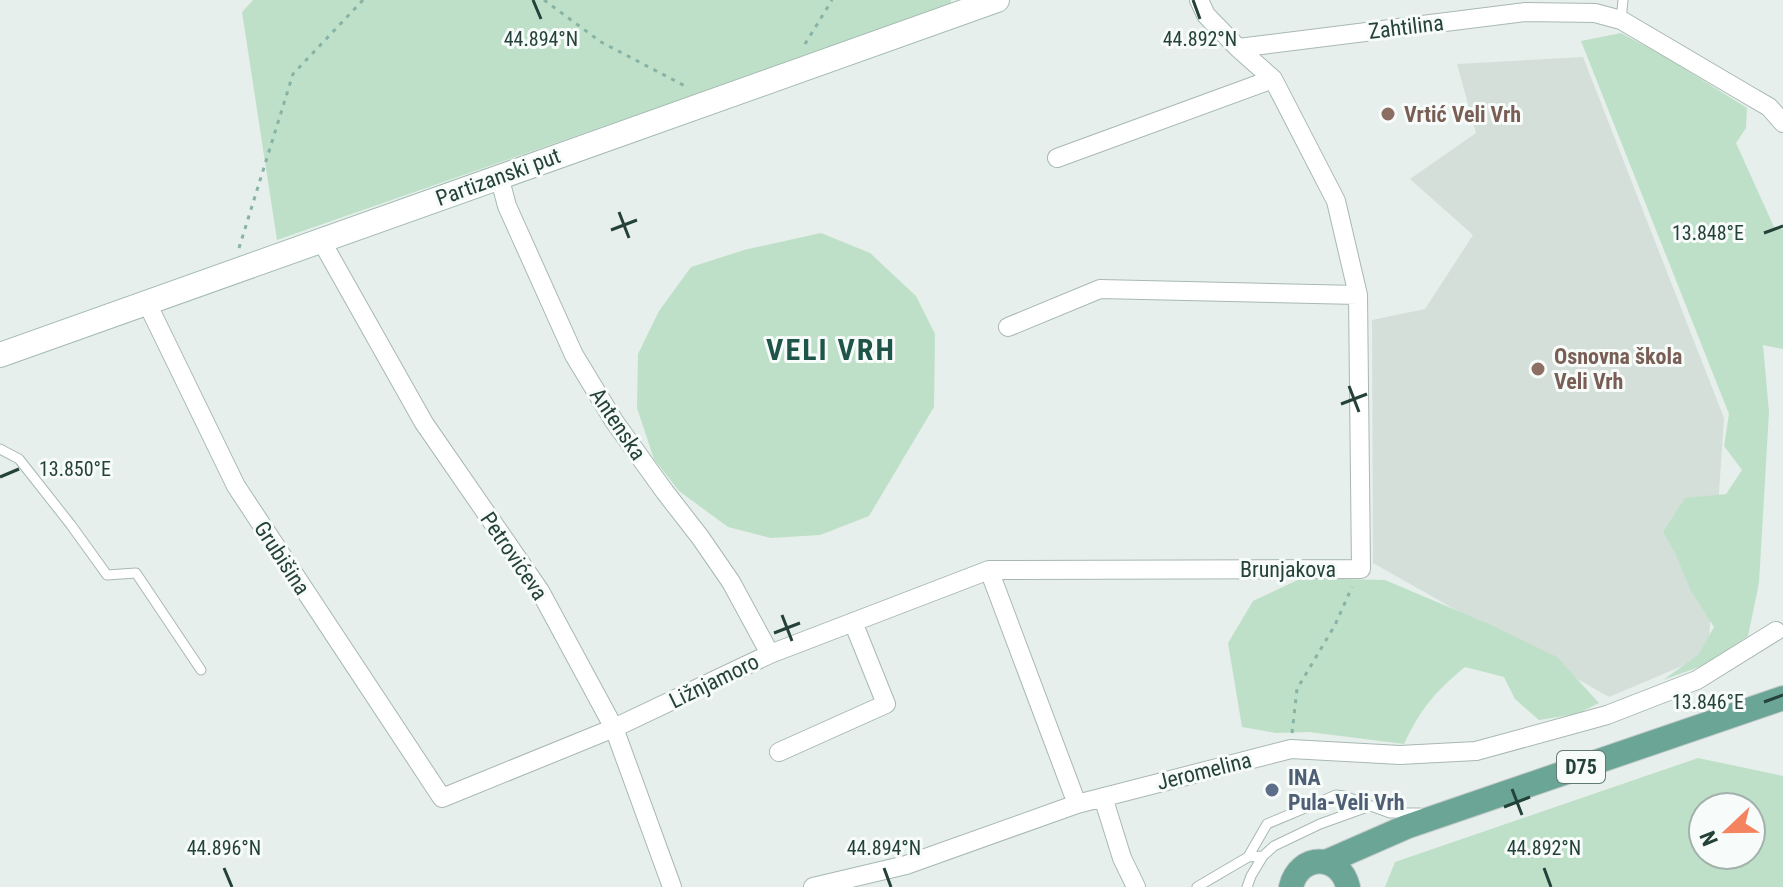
<svg xmlns="http://www.w3.org/2000/svg" width="1783" height="887" font-family="'Roboto Condensed',sans-serif">
  <style>
    .built { fill: #d4dfda }
    .green { fill: #bfe0c8; fill-rule: evenodd }
    .lines { fill: none; stroke-linecap: round; stroke-linejoin: round }
    .lane-casing { stroke: #a8b8b2; stroke-width: 11 }
    .street-casing { stroke: #a8b8b2; stroke-width: 20 }
    .secondary-casing { stroke: #a4bbb3; stroke-width: 26 }
    .primary-casing { stroke: #c2cac8; stroke-width: 26 }
    .path { stroke: #86b3a5; stroke-width: 3; stroke-dasharray: 4 6; stroke-linecap: butt }
    .lane { stroke: #fff; stroke-width: 9 }
    .street { stroke: #fff; stroke-width: 18 }
    .secondary { stroke: #fff; stroke-width: 24 }
    .primary { stroke: #6aa596; stroke-width: 24 }
    .ticks { fill: none; stroke: #24423a; stroke-width: 3 }
    .education-dot { fill: #8d6e63; stroke: #f7fbf9; stroke-width: 3 }
    .service-dot { fill: #5c6f8a; stroke: #f7fbf9; stroke-width: 3 }
    .labels { text-anchor: middle; dominant-baseline: central; stroke-width: 6; stroke-linejoin: round; paint-order: stroke }
    .shield { fill: #f7fbf9; stroke: #637a73; stroke-width: 2 }
    .shield-label { font-size: 20px; font-weight: bold; fill: #24423a }
    .street-label { font-size: 22px; fill: #24423a; stroke: #f7fbf9 }
    .education-label { font-size: 22px; font-weight: bold; fill: #785e54; stroke: #f7fbf9; text-anchor: start }
    .service-label { font-size: 22px; font-weight: bold; fill: #4e5e75; stroke: #f7fbf9; text-anchor: start }
    .district-label { font-size: 30px; font-weight: bold; letter-spacing: 2px; fill: #1f5548; stroke: #f7fbf9 }
    .ticks-label { font-size: 20px; text-anchor: middle; fill: #24423a; stroke: #f7fbf9; stroke-width: 6; stroke-linejoin: round; paint-order: stroke }
  </style>
  <rect width="100%" height="100%" fill="#e6efeb"/>
  <path class="built" d="M 1583,57 L 1724,418 L 1708,655 L 1609,697 L 1373,563 L 1372,320 L 1425,309 L 1473,235 L 1410,179 L 1476,133 L 1457,64 Z"/>
  <path class="green" d="M 253,0 L 951,0 L 951,5 L 277,240 L 242,12 Z
    M 1621,33 L 1664,56 L 1747,108 L 1746,128 L 1736,143 L 1774,227 L 1783,229 L 1783,349 L 1763,345 L 1769,412 L 1759,583 L 1748,636 L 1710,663 L 1663,680 L 1698,655 L 1714,627 L 1691,591 L 1675,553 L 1663,532 L 1685,498 L 1726,494 L 1742,470 L 1724,446 L 1729,414 L 1581,41 Z
    M 821,233 L 870,253 L 916,296 L 935,334 L 934,407 L 869,516 L 820,535 L 771,538 L 728,527 L 679,491 L 654,459 L 637,408 L 638,354 L 659,311 L 691,267 L 744,250 Z
    M 1302,578 L 1385,580 L 1491,625 L 1557,657 L 1599,703 L 1577,714 L 1539,720 L 1515,699 L 1504,677 L 1465,667 C 1435,692 1421,708 1404,744 L 1309,732 L 1276,733 L 1242,727 L 1228,643 L 1253,601 Z
    M 1698,758 L 1783,776 L 1783,887 L 1385,887 L 1395,862 ZM 1703,807 L 1751,807 L 1751,855 L 1703,855 Z"/>
  <g class="lines">
    <g class="lane-casing">
      <path id="lane" d="M 1621,20 L 1623,0
        M 0,449 L 19,459 L 71,525 L 107,575 L 136,573 L 201,670
        M 1248,857 L 1263,856 L 1274,846 L 1320,824 L 1370,806
        M 1197,887 L 1248,857 L 1267,824 L 1336,795 L 1344,796 L 1390,813 L 1420,813
        M 1247,887 L 1251,876 L 1263,856"/>
    </g>
    <g class="street-casing">
      <path id="street" d="M 1238,48 L 1526,12 L 1595,13 L 1621,20 L 1750,96 L 1769,107 L 1783,123
        M 1057,158 L 1273,79
        M 499,176 L 507,206 L 574,355 L 614,421 L 665,492 L 700,537 L 731,582 L 770,654
        M 322,242 L 424,423 L 540,591 L 614,728 L 672,887
        M 147,303 L 236,486 L 442,798 L 614,728 L 770,654 L 989,570 L 1361,569 L 1358,295 L 1336,201 L 1273,79 L 1238,48 L 1206,15 L 1199,0
        M 1008,327 L 1100,289 L 1358,295
        M 989,570 L 1077,804
        M 779,752 L 886,704 L 853,622
        M 1103,797 L 1122,858 L 1136,887
        M 813,887 L 906,865 L 1077,804 L 1291,749 L 1400,755 L 1476,751 L 1607,715 L 1697,680 L 1776,631"/>
    </g>
    <g class="secondary-casing">
      <path id="secondary" d="M 0,355 L 997,0"/>
    </g>
    <g class="primary-casing">
      <path id="primary" d="M 1326,862 L 1406,827 L 1783,698
        M 1291,887 C 1299,853 1340,853 1348,887"/>
    </g>
    <path class="path" d="M 544,0 L 601,42 L 687,87
      M 805,44 L 832,0
      M 239,248 L 293,74 L 363,0
      M 1292,733 L 1297,689 L 1335,625 L 1352,587"/>
    <use href="#lane" class="lane"/>
    <use href="#street" class="street"/>
    <use href="#secondary" class="secondary"/>
    <use href="#primary" class="primary"/>
  </g>
  <path class="ticks" d="M 533,0 L 541,19M 1193,0 L 1200,19M 619,212 L 629,238M 611,230 L 637,220M 1764,233 L 1783,226M 1349,386 L 1359,412M 1341,404 L 1367,394M 0,477 L 19,469M 782,615 L 792,641M 774,633 L 800,623M 1764,702 L 1783,695M 1512,789 L 1522,815M 1504,807 L 1530,797M 224,868 L 232,887M 884,868 L 891,887M 1544,868 L 1551,887"/>
  <g class="education-dot">
    <circle cx="1388" cy="114" r="8"/>
    <circle cx="1538" cy="369" r="8"/>
  </g>
  <circle class="service-dot" cx="1272" cy="790" r="8"/>
  <g class="labels">
    <rect class="shield" x="1557" y="751" width="48" height="32" rx="6"/>
    <g class="shield-label">
      <text x="1581" y="767">D75</text>
    </g>
    <g class="street-label">
      <text transform="translate(1406 27) rotate(-7)">Zahtilina</text>
      <text transform="translate(498 177) rotate(-20)">Partizanski put</text>
      <text transform="translate(618 424) rotate(56)">Antenska</text>
      <text transform="translate(514 556) rotate(56)">Petrovićeva</text>
      <text transform="translate(282 558) rotate(57)">Grubišina</text>
      <text x="1288" y="569">Brunjakova</text>
      <text transform="translate(714 681) rotate(-26)">Ližnjamoro</text>
      <text transform="translate(1204 771) rotate(-14)">Jeromelina</text>
    </g>
    <g class="education-label">
      <text x="1404" y="114">Vrtić Veli Vrh</text>
      <text x="1554" y="356">Osnovna škola<tspan x="1554" dy="25">Veli Vrh</tspan></text>
    </g>
    <g class="service-label">
      <text x="1288" y="777">INA<tspan x="1288" dy="25">Pula-Veli Vrh</tspan></text>
    </g>
    <g class="district-label">
      <text x="831" y="349">VELI VRH</text>
    </g>
  </g>
  <g class="ticks-label">
    <text x="541" y="46">44.894°N</text>
    <text x="1200" y="46">44.892°N</text>
    <text x="1708" y="240">13.848°E</text>
    <text x="75" y="476">13.850°E</text>
    <text x="1708" y="709">13.846°E</text>
    <text x="224" y="855">44.896°N</text>
    <text x="884" y="855">44.894°N</text>
    <text x="1544" y="855">44.892°N</text>
  </g>
  <g transform="translate(1727 831) rotate(248)"><circle r="38" fill="#f7fbf9" stroke="#a3b1ad" stroke-width="2"/>
  <path d="M0-6L14 30L0 20L-14 30Z" fill="#f4845f"/>
  <text y="-12" font-size="22" font-weight="bold" text-anchor="middle" fill="#24423a">N</text>
  </g>
</svg>
